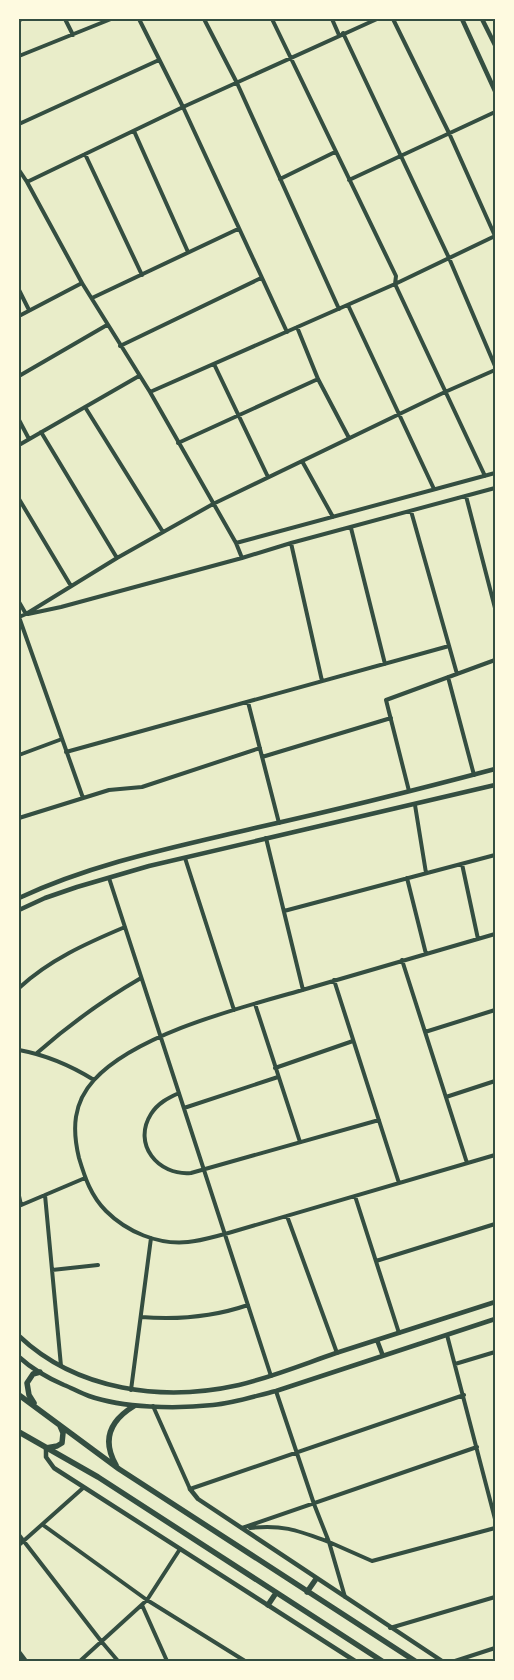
<svg xmlns="http://www.w3.org/2000/svg" width="514" height="1680" font-family="'Alegreya Sans',sans-serif">
  <style>
    .lines { fill: none; stroke-linecap: round; stroke-linejoin: round }
    .minor { stroke: #344e41; stroke-width: 4 }
    .tertiary { stroke: #344e41; stroke-width: 4.5 }
    .primary { stroke: #344e41; stroke-width: 5.5 }
    .neatline { fill: none; stroke: #344e41; stroke-width: 2 }
  </style>
  <rect width="100%" height="100%" fill="#e9edc9"/>
  <g class="lines">
    <path class="minor" d="M 65,19 L 73,35
      M 139,19 L 183,107 L 287,332
      M 204,19 L 237,83 L 339,309
      M 272,19 L 396,276 L 395,284 L 485,476
      M 332,19 L 339,35
      M 393,19 L 449,133 L 495,236
      M 343,33 L 449,258 L 495,366
      M 19,56 L 111,19
      M 19,124 L 159,60
      M 134,131 L 188,252
      M 85,154 L 142,275
      M 19,170 L 27,182 L 82,283 L 150,392 L 236,543 L 242,558
      M 280,179 L 335,152
      M 349,180 L 495,112
      M 27,182 L 183,107 L 377,19
      M 19,290 L 29,310
      M 92,298 L 238,229
      M 348,305 L 434,489
      M 19,316 L 82,283
      M 297,327 L 318,379 L 349,438
      M 120,346 L 261,278
      M 214,364 L 268,477
      M 19,376 L 107,325
      M 150,392 L 395,284 L 495,236
      M 85,407 L 163,532
      M 19,420 L 29,439
      M 41,432 L 117,558
      M 178,443 L 318,379
      M 19,445 L 139,376
      M 302,461 L 333,517
      M 466,496 L 495,608
      M 19,499 L 71,586
      M 411,511 L 457,674
      M 351,528 L 385,664
      M 236,543 L 495,473
      M 291,543 L 322,681
      M 19,602 L 26,614
      M 28,614 L 61,607 L 242,558 L 291,543 L 495,488
      M 19,617 L 26,614 L 117,558 L 213,504 L 445,392 L 495,370
      M 19,617 L 83,798
      M 448,677 L 474,775
      M 248,702 L 279,823
      M 66,752 L 449,646
      M 19,755 L 62,739
      M 262,757 L 391,718
      M 409,791 L 386,700 L 495,660
      M 415,805 L 426,873
      M 19,818 L 109,790 L 142,787 L 260,748
      M 266,838 L 303,990
      M 185,858 L 234,1010
      M 462,864 L 478,939
      M 109,878 L 271,1376
      M 407,878 L 426,954
      M 284,911 L 495,855
      M 495,934 C 430,953 365,972 299,991 C 239,1008 136,1034 94,1080 C 73,1103 72,1129 79,1158 C 85,1178 91,1196 106,1211 C 127,1232 158,1245 188,1242 C 200,1241 213,1237 225,1234 L 495,1155
      M 402,960 L 467,1163
      M 334,980 L 399,1183
      M 19,988 C 49,960 87,943 125,927
      M 255,1004 L 300,1142
      M 425,1032 L 495,1010
      M 19,1050 C 46,1055 70,1065 94,1080
      M 37,1053 C 70,1024 103,1000 141,978
      M 275,1068 L 353,1041
      M 179,1093 C 168,1098 158,1103 151,1114 C 132,1144 158,1176 191,1173 L 379,1120
      M 446,1097 L 495,1081
      M 184,1108 L 278,1077
      M 45,1195 L 61,1366
      M 19,1196 L 21,1205
      M 355,1196 L 399,1333
      M 19,1206 L 85,1178
      M 287,1216 L 337,1353
      M 376,1261 L 495,1224
      M 52,1270 L 98,1265
      M 141,1317 C 178,1320 213,1317 248,1305
      M 447,1335 L 495,1519
      M 455,1364 L 495,1352
      M 131,1390 L 151,1238
      M 276,1391 L 314,1504 L 329,1542 L 372,1561 L 495,1528
      M 153,1406 L 190,1489 L 464,1395
      M 43,1525 L 147,1600 L 245,1661
      M 242,1528 L 477,1447
      M 250,1528 C 283,1524 299,1531 329,1542 L 345,1597
      M 19,1535 L 101,1641 L 118,1661
      M 19,1545 L 83,1488
      M 142,1605 L 167,1661
      M 390,1628 L 495,1597
      M 80,1661 L 147,1600 L 180,1549
      M 455,1661 L 495,1648"/>
    <path class="tertiary" d="M 462,19 L 495,91
      M 482,19 L 495,45
      M 19,898 C 94,863 175,847 255,828 C 336,810 416,790 495,769
      M 19,910 L 45,898 L 77,887 L 149,866 L 495,785
      M 19,1336 C 77,1391 163,1402 239,1385 C 272,1377 304,1364 336,1353 C 389,1336 442,1319 495,1302
      M 377,1340 L 383,1356
      M 19,1357 C 32,1369 48,1378 64,1385 C 72,1388 80,1393 89,1396 C 123,1408 176,1409 213,1405 C 235,1403 255,1396 276,1391 L 495,1319
      M 46,1448 L 46,1457 L 54,1468 L 355,1661
      M 190,1489 L 198,1499 L 442,1661"/>
    <path class="primary" d="M 19,20 L 19,19
      M 19,1395 L 119,1469 L 415,1661
      M 34,1403 L 29,1395 L 27,1383 L 33,1374 L 40,1372
      M 19,1432 L 98,1477 L 382,1661
      M 46,1448 L 57,1446 L 62,1443 L 63,1433 L 60,1426
      M 116,1465 C 101,1439 111,1420 134,1406
      M 307,1592 L 316,1579
      M 268,1605 L 276,1593
      M 19,1653 L 25,1661"/>
  </g>
  <rect width="514" height="1680" fill="none" stroke="#fefae0" stroke-width="40"/>
  <rect x="20" y="20" width="474" height="1640" class="neatline"/>
</svg>
